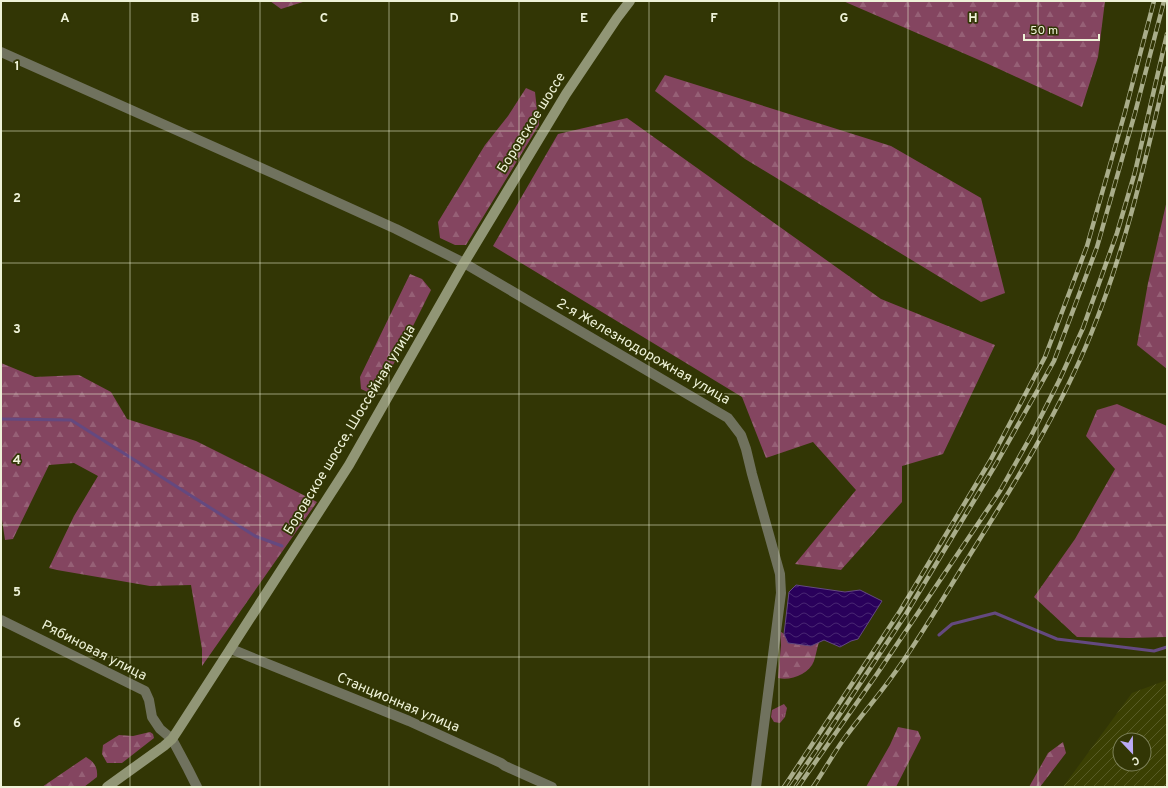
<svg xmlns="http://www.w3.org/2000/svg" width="1168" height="788" font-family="Overpass,sans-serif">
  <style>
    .industrial { fill: url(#industrial-furrows); fill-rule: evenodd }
    .grass { fill: url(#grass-tufts) }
    .forest { fill: url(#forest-firs) }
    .water { fill: url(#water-waves); stroke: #644980 }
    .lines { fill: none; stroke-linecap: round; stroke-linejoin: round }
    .stream { stroke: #644980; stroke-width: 3 }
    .street { stroke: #70725e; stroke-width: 10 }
    .secondary { stroke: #919676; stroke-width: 10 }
    .rail-casing { stroke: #a9ad8a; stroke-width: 4.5 }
    .rail { stroke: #323605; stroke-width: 3; stroke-dasharray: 9; stroke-linecap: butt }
    .grid { fill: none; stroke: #eef2d8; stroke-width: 1; stroke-opacity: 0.55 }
    .labels { text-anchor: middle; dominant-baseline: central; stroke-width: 3.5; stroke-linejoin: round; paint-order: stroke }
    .street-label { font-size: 14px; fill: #eef2d8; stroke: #323605 }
    .grid-label { font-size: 13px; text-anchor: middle; font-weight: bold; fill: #eef2d8; stroke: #323605; stroke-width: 3.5; stroke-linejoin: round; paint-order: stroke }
  </style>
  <defs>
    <pattern id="industrial-furrows" width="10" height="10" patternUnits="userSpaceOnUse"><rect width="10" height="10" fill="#3b4003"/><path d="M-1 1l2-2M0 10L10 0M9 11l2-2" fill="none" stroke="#585c27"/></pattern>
    <pattern id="grass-tufts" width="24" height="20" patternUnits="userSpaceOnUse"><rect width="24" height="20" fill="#844560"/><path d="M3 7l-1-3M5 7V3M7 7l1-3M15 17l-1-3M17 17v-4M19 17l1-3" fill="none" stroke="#966076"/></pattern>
    <pattern id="forest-firs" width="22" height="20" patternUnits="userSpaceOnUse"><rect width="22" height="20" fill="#844560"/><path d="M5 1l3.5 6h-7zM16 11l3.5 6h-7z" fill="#966076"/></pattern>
    <pattern id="water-waves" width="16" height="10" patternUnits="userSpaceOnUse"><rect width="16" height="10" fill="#29005b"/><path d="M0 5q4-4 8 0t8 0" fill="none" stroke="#482672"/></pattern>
  </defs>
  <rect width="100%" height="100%" fill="#323605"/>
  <path class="industrial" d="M 1167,680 L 1167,787 L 1063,787 L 1132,693 ZM 1120,740 L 1144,740 L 1144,764 L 1120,764 Z"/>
  <path class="grass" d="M 784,704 L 787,708 L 785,717 L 780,723 L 774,722 L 771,717 L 772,710 Z"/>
  <path class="forest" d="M 270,1 L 306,1 L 281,9 Z
    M 843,1 L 1105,1 L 1098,57 L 1082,107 L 986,63 Z
    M 665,75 L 891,146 L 981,198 L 1005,293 L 981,302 L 745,159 L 655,91 Z
    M 526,88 L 535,92 L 537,110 L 539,116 L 539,125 L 466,245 L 455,245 L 440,238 L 438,222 L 485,145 L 508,116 Z
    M 627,118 L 881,299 L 995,345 L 943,454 L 902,466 L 902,502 L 841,570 L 795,564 L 856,490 L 813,442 L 766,458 L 742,397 L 493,246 L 558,134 Z
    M 1167,200 L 1167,369 L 1137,345 L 1148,283 Z
    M 410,274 L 422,279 L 431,290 L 399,354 L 376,396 L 361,389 L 360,377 Z
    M 1,363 L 35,377 L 79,375 L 111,392 L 127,419 L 196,441 L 270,478 L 317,502 L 202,666 L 202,649 L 191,585 L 150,586 L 57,570 L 49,568 L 74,516 L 98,476 L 74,463 L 49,465 L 13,539 L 5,540 L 1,513 Z
    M 1117,404 L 1167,426 L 1167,637 L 1130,638 L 1077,637 L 1034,597 L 1075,539 L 1115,469 L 1086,436 L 1097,410 Z
    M 780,631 L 784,634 L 788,643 L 811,646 L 819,642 C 817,648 816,655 814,661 C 809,674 791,681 778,678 L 781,645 Z
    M 898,727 L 918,731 L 921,738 L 896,787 L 866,787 L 890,745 Z
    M 150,732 L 153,734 L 154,738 L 122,763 L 107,763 L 102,754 L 103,745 L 119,735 L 133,736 Z
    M 1063,742 L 1066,753 L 1040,787 L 1029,787 L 1048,753 Z
    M 86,757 C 94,762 98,767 97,777 L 84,787 L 42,787 Z"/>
  <path class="water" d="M 796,585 L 845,592 L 860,590 L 882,601 L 858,639 L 851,641 L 840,647 L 824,640 L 811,646 L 788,643 L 784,634 L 789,592 Z"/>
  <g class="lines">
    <path class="stream" d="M 1,419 L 71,420 L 255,536 L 282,546
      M 939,635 L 952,624 L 995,613 L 1057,639 L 1154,651 L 1167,647"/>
    <path class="street" d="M 1,52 L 277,175 L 396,229 L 464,263 L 728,418 L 741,435 L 746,449 L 752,474 L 780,574 L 781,593 L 756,787
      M 1,620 L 145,691 L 149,700 L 152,717 L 160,729 L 172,739 L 188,769 L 197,787
      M 231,649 L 409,721 L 501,763 L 505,766 L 552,787"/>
    <path class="secondary" d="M 107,787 L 164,746 L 172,739 L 178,730 L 349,465 L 464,263 L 566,94 L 617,18 L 630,1"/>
    <g class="rail-casing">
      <path id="rail" d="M 784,787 L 900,611 L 990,461 L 1045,357 L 1087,246 L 1125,112 L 1154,1
        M 791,787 L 817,749 L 906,614 L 996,464 L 1054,361 L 1097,247 L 1135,113 L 1164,1
        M 798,787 L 877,674 L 1000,491 L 1031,436 L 1059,381 L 1083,328 L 1117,233 L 1135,172 L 1167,34
        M 813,787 C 824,771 833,754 844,739 C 859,718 876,699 891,678 C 919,640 943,598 968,558 C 1013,486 1059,413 1091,334 C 1126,248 1146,158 1167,68"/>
    </g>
    <use href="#rail" class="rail"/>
  </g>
  <path class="grid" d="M 130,1 L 130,787M 260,1 L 260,787M 389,1 L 389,787M 519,1 L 519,787M 649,1 L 649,787M 779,1 L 779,787M 908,1 L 908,787M 1038,1 L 1038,787M 1,131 L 1167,131M 1,263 L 1167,263M 1,394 L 1167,394M 1,525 L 1167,525M 1,657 L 1167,657"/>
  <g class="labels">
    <g class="street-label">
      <text transform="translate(532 123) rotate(-58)">Боровское шоссе</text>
      <text transform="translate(643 352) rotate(30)">2-я Железнодорожная улица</text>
      <text transform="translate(350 430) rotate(-59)">Боровское шоссе, Шоссейная улица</text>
      <text transform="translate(94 651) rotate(27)">Рябиновая улица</text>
      <text transform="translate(398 703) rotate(23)">Станционная улица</text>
    </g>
  </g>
  <g class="grid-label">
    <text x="65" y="22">A</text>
    <text x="195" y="22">B</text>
    <text x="324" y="22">C</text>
    <text x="454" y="22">D</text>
    <text x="584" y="22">E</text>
    <text x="714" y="22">F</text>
    <text x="844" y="22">G</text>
    <text x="973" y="22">H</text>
    <text x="17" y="70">1</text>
    <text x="17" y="202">2</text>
    <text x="17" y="333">3</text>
    <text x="17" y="464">4</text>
    <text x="17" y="596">5</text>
    <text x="17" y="727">6</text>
  </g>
  <rect width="1168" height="788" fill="none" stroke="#eef2d8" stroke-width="4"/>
  <g transform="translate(1132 752) rotate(158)"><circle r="19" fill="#323605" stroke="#7d8159"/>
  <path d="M0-3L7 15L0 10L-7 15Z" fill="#bbaaf6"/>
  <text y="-6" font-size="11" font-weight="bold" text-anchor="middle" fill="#eef2d8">С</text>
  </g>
  <path d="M1024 34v6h75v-6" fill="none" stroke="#eef2d8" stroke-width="2"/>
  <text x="1030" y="34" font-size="12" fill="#eef2d8" stroke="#323605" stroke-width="3" paint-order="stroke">50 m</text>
</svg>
